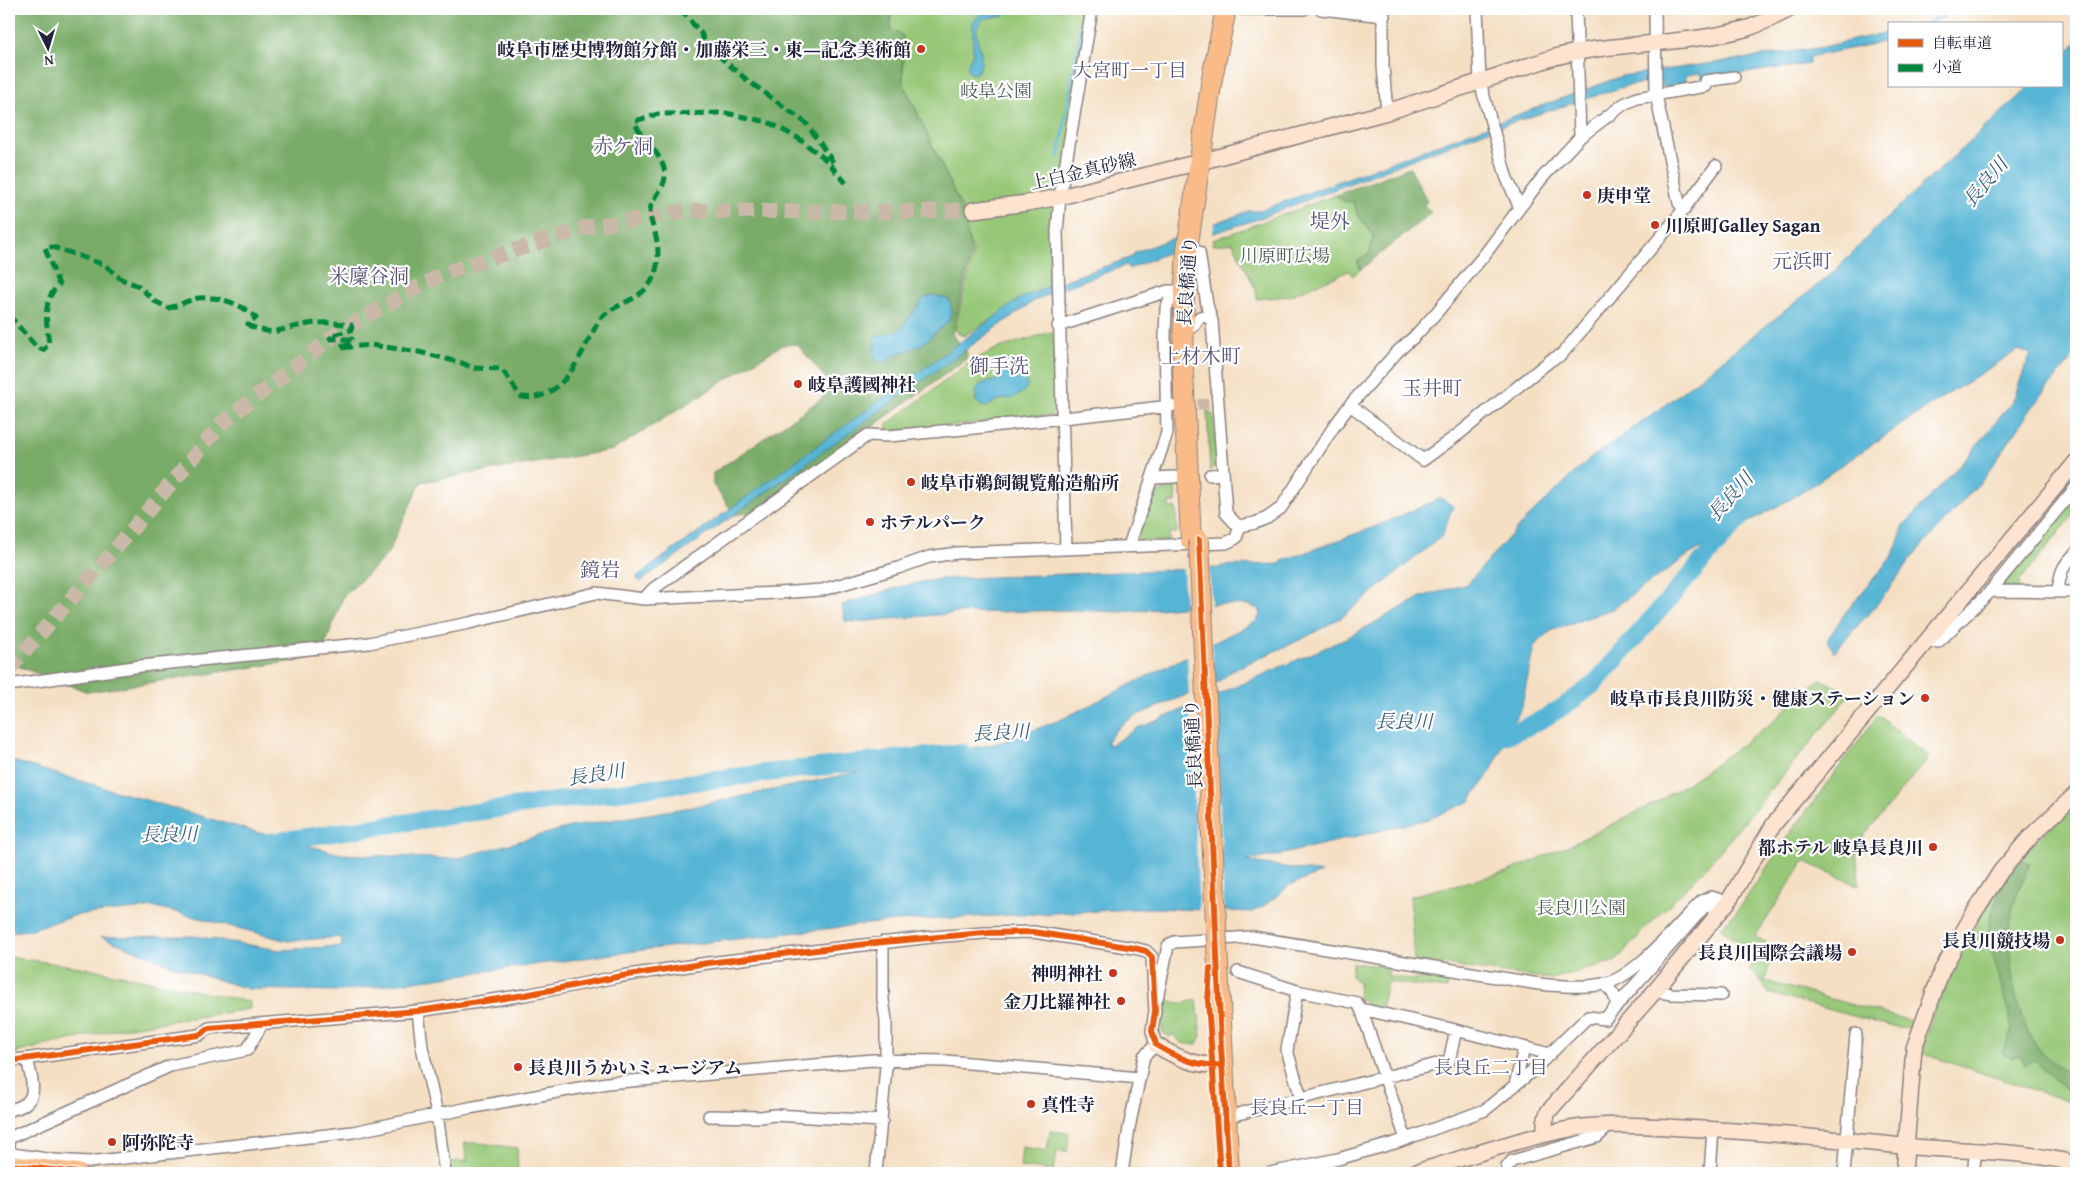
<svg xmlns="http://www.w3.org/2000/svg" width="2085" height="1182" font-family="'Gentium Book Plus','Noto Serif JP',serif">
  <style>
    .green { fill: #97c877; stroke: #5c7559 }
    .forest { fill: #79ac68; stroke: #4e6752 }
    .water { fill: #56b5d5; stroke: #3c6c88 }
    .pier { fill: #f4dfc3 }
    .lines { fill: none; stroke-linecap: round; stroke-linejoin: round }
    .stream { stroke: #56b5d5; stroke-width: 3 }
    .river { stroke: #56b5d5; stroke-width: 18 }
    .street-tunnel { stroke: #cab9a8; stroke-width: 11; stroke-dasharray: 11 5.5; stroke-linecap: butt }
    .secondary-tunnel { stroke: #cab9a8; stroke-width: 15; stroke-dasharray: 15 8; stroke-linecap: butt }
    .street-casing { stroke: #8b807f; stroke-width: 14 }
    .secondary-casing { stroke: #8b807f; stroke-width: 18 }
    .primary-casing { stroke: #8b807f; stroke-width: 20 }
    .highway-casing { stroke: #8b807f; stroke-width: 22 }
    .street { stroke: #fff; stroke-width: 11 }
    .secondary { stroke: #fde4d0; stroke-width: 15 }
    .primary { stroke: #f9bc89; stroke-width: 18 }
    .highway { stroke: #f9bc89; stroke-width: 20 }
    .highway-bridge-casing { stroke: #8b807f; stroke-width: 22; stroke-linecap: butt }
    .highway-bridge { stroke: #f9bc89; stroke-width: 20 }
    .quiet { stroke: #00873e; stroke-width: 5; stroke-dasharray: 10 5; stroke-linecap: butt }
    .cycleway-casing { stroke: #fff; stroke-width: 9 }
    .cycleway { stroke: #e8590c; stroke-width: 6 }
    .poi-dot { fill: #c8321e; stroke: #fff; stroke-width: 2 }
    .labels { text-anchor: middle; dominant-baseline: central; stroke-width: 4.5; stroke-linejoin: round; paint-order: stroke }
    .poi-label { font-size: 18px; font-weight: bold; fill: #22223b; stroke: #fff; text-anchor: start }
    .park-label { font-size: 18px; fill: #4b5c50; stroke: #fff }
    .street-label { font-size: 18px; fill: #22223b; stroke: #fff }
    .neighbourhood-label { font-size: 19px; fill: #555179; stroke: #fff }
    .water-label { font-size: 19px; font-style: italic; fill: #375d79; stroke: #fff }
    .quarter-label { font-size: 20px; fill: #555179; stroke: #fff }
  </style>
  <rect width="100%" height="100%" fill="#fff"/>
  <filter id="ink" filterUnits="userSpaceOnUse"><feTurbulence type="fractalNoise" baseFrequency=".02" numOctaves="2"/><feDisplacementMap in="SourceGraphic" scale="10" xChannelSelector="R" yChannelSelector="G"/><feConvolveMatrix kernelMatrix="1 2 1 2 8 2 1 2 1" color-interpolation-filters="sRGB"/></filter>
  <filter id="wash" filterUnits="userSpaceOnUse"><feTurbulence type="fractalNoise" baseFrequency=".0096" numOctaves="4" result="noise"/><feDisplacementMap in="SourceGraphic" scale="20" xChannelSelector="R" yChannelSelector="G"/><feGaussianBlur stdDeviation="1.12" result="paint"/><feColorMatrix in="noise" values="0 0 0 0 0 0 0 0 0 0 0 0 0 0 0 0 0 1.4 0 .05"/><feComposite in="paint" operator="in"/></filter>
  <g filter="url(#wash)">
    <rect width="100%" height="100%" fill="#f4dfc3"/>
    <path class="green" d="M 891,9 L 1092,9 L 1050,249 L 1048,286 L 963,336 L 955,330 L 955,328 L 973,255 L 973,249 L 968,243 L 962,209 L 903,82 L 903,36 L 891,30 Z
      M 1336,195 L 1343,201 L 1354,202 L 1357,214 L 1373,235 L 1370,253 L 1358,261 L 1360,270 L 1353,276 L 1349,271 L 1289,296 L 1257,299 L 1256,290 L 1233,243 L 1212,245 L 1213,240 Z
      M 1051,332 L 1053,333 L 1057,410 L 1052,415 L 889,432 L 886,425 L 973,360 L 996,349 Z
      M 1207,410 L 1213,415 L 1217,463 L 1210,471 Z
      M 1175,481 L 1176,503 L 1169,503 L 1169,508 L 1176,508 L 1177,533 L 1169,533 L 1169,541 L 1138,541 L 1137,537 L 1152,494 L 1168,489 Z
      M 2076,493 L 2076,512 L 2019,582 L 2020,588 L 2004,587 L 2002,582 Z
      M 1821,679 L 1850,695 L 1705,869 L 1641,933 L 1616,961 L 1552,979 L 1414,961 L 1410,896 L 1507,872 L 1568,846 L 1655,803 L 1700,775 L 1774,721 L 1800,695 Z
      M 1878,715 L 1929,757 L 1856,845 L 1859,886 L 1804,861 L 1755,937 L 1774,946 L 1765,981 L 1911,1021 L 1910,1028 L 1890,1026 L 1768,993 L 1761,980 L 1749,970 L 1758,958 L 1721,928 L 1738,910 L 1788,836 Z
      M 2076,801 L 2076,1104 L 1921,1053 L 1939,995 L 2001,876 Z
      M 9,957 L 87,968 L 250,1002 L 250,1009 L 123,1028 L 9,1054 Z
      M 1352,963 L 1388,967 L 1388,976 L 1411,980 L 1449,978 L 1447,989 L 1387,982 L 1381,1010 L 1365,1007 L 1366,1001 L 1358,999 L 1359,983 L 1351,976 Z
      M 1165,999 C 1176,1005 1184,1003 1197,1000 L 1201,1036 L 1196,1045 L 1181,1043 L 1172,1034 L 1170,1037 L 1163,1033 L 1161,1022 Z
      M 1050,1131 L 1069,1133 L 1067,1152 L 1057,1151 L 1054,1171 L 1020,1167 L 1022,1147 L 1047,1151 Z
      M 464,1143 L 480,1143 L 517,1148 L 518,1173 L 451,1173 L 450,1162 L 467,1161 Z"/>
    <path class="forest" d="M 9,9 L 891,9 L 891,30 L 903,36 L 903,82 L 962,209 L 971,249 L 971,255 L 952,334 L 967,352 L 966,359 L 756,511 L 735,515 L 713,485 L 713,473 L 824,397 L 827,380 L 797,344 L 782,345 L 613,450 L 421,482 L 387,555 L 343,597 L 321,657 L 88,692 L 9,663 Z
      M 1410,167 L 1427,201 L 1424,205 L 1431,213 L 1360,270 L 1358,261 L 1370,253 L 1373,235 L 1357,214 L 1354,202 L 1343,201 L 1336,195 Z
      M 2023,860 L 2030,863 C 2024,879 2014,896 2012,913 C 2006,950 2013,1006 2032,1039 C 2040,1054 2063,1070 2076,1081 L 2076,1096 L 2054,1080 L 2033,1060 L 2025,1065 L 2020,1055 L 2012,1058 L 2002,1053 L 2012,1029 L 2006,1001 L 1988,939 L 1990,919 L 2002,883 L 2009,873 Z"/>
    <path class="water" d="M 1001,9 L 1011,9 L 1004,16 L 984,18 L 977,27 C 974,44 990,59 975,74 L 970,73 L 967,67 L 973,53 L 973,23 L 980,14 Z
      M 1889,32 L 1889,41 L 1809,57 L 1809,64 L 1702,79 L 1701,73 L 1686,75 L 1686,85 L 1662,87 L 1661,81 L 1626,86 L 1486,131 L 1255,220 L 1214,233 L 1129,269 L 1127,265 L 1063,288 L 1034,301 L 640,582 L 636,577 L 1021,298 L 1063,281 L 1132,257 L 1135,252 L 1249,211 L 1259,211 L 1622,76 L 1818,48 Z
      M 2076,43 L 2076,353 L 2034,405 L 1985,477 L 1913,556 L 1879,602 L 1834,652 L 1827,640 L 1845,613 L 1893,555 L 1904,525 L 1970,454 L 2013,401 L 2023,373 L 2031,354 L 2018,350 L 1926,408 L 1798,495 L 1690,554 L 1612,609 L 1551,631 L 1534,646 L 1522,706 L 1491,771 L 1469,802 L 1428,819 L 1279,855 L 1246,861 L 1322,873 L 1290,885 L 1268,903 L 1253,912 L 1154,908 L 895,921 L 650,949 L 341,991 L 248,989 L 180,968 L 101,937 L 194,936 L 280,950 L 342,946 L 341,937 L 288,941 L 156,907 L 77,915 L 29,930 L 9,932 L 9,760 L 252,831 L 341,854 L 455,859 L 570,827 L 691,807 L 1002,742 L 1060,720 L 1257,621 L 1260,615 L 1258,609 L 1249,605 L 1217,604 L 1122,612 L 1072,610 L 959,613 L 855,622 L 845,621 L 842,605 C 875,594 907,583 941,579 L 1221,568 L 1221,566 L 1280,564 L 1282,561 L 1382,524 L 1441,498 L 1453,506 L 1442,536 L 1342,617 L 1306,637 L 1233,670 L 1218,682 L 1135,716 L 1121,725 L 1107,741 L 1107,744 L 1111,745 L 1139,727 L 1147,725 L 1343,640 L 1421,597 L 1467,584 L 1520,525 L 1587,461 L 1660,409 L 1833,273 L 1877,227 L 2030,86 L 2061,86 L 2061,57 Z
      M 933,295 L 948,299 L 950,302 L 952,311 L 948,322 L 921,345 L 895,355 L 886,362 L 878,362 L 874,354 L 876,337 L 900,330 L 924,298 Z
      M 1008,362 L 1010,364 L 1021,363 L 1028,368 L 1025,376 L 1027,387 L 1023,392 L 1013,398 L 998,400 L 986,407 L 980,405 L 976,401 C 975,381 983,384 998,380 L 999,367 Z"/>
    <path class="pier" d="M 1215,221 L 1212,236 L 1174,252 L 1177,234 Z
      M 1209,566 L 1211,607 L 1185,609 L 1183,568 Z
      M 1212,641 L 1214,686 L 1189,697 L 1187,654 Z
      M 1215,694 L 1224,913 L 1199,912 L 1190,704 Z"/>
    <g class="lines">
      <path class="stream" d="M 1924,24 L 1944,16
        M 1059,157 L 1084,9"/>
      <path class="river" d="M 1486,742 C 1528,730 1561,711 1595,683 L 1743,515
        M 263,843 C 496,810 729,772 963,753"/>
    </g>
  </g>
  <g filter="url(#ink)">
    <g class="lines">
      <path class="street-tunnel" d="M 1181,405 L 1209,404"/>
      <path class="secondary-tunnel" d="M 9,669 L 118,546 L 222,423 L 340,331 L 442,274 L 583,228 L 687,211 L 896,212 L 973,210"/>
      <g class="street-casing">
        <path id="street" d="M 1242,9 L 1304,9
          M 1321,9 L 1384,16
          M 1383,9 L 1383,66 L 1387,112
          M 1477,9 L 1480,82 L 1506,176 L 1519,206
          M 1576,9 L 1580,137
          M 1655,9 L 1656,95 L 1679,203 L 1685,209
          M 1199,252 L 1207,305 L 1212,321 L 1226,513 L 1236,524 L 1240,526 L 1255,523 L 1267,518 L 1281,508 L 1333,428 L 1350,405 L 1397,352 L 1415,336 L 1437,312 L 1485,254 L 1542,178 L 1580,137 L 1624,104 L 1637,98 L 1706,86 L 1705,81 L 1734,77
          M 1058,326 L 1168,291 L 1184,291
          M 1192,327 L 1200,317 L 1206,316 L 1212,321
          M 1350,405 L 1423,460 L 1460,433 L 1551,360 L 1561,355 L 1680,214 L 1716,166
          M 1210,475 L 1223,474
          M 1153,478 L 1175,477
          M 1129,546 L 1167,433 L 1165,337 L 1166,308 L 1170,300 L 1184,299
          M 1066,549 L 1057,232 L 1060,197 L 1092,9
          M 1990,591 L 2076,592
          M 2058,592 C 2060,573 2062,566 2076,553
          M 644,599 L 653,589 L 868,435 L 889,436 L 974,428 L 1171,406
          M 1926,641 L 1938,642 L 1988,594 L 2076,487
          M 9,685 L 141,666 L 369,643 L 469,623 L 596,593 L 644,599 L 778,593 L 822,590 L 898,568 L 929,557 L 957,553 L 1226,543 L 1236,538 L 1240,526
          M 1238,972 L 1297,991 L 1357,1003 L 1361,1009 L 1456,1030 L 1550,1054
          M 1605,983 L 1614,995 L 1617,1006
          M 1297,991 L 1287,1050 L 1301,1098
          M 1655,991 L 1671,994 L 1721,995
          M 1157,999 L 1168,946 L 1174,942 L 1252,937 L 1539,984 C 1560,986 1582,988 1604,984 C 1636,977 1678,924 1702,901 L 1711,897 L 1728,902
          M 1361,1009 L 1406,1139
          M 418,1011 L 422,1047 L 437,1114 L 445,1173
          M 9,1061 L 199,1035 L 209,1028 L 418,1011 L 525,995 L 622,976 L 708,963 L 932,937 L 984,933 L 1033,932 L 1134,948 L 1146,951 L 1152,957 L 1155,1011 L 1152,1031 L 1156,1045 L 1144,1056 L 1129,1128 L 1122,1173
          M 1515,1085 L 1524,1048
          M 9,1110 C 41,1104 33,1084 27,1059
          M 709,1116 L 761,1117 L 774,1115 L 882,1121
          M 1226,1117 L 1449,1061 L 1456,1030
          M 9,1138 L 170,1066 L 247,1050 L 262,1024
          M 9,1148 L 12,1154 L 54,1160 L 89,1162 L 353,1132 L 469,1108 L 607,1083 L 873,1060 L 946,1061 L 1140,1078
          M 876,1173 L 886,1067 L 886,1020 L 883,1000 L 883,942
          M 1270,1173 L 1338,1159 L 1398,1142 L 1485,1110 L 1531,1072 L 1588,1017 L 1605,1019 L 1705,906 L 1712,906 L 1720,911
          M 1507,1173 L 1507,1167 L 1512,1161 L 1597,1137 L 1611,1124
          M 1710,1173 L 1713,1129
          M 1844,1173 L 1856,1034
          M 1973,1173 L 1976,1150"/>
      </g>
      <g class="secondary-casing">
        <path id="secondary" d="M 973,210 L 1027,203 L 1060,197 L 1211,159 L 1387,112 L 1555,57 C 1618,41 1685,46 1748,28 C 1763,23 1776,16 1790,9
          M 1156,1045 C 1177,1058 1198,1067 1223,1065
          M 1545,1134 L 1545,1122 L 1548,1112 L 1655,991 L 1728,902 L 1774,824 L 2076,462
          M 1413,1173 C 1467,1158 1521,1137 1576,1128 C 1611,1123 1647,1126 1682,1128 C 1756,1131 1830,1139 1904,1146 C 1961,1152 2021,1149 2076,1164
          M 1904,1173 L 1914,1048 L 1942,970 L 1972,916 L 2001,871 L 2033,834 L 2076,794"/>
      </g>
      <g class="primary-casing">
        <path id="primary" d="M 9,1165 L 78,1173"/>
      </g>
      <g class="highway-casing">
        <path id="highway" d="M 1191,541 L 1183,369 L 1184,299 L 1187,250 L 1212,78 L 1226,9
          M 1217,946 L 1229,1173"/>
      </g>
      <use href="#street" class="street"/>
      <use href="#secondary" class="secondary"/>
      <use href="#primary" class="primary"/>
      <use href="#highway" class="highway"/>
      <g class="highway-bridge-casing">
        <path id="highway-bridge" d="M 1199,540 L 1217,946"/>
      </g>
      <use href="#highway-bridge" class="highway-bridge"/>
      <path class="quiet" d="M 680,9 L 701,33 L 706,45 L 747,80 L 806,123 L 833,162
        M 9,315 L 36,347 L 43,350 L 49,344 C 47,324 41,300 59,285 L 45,248 L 46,247 L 53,247 L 105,265 L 121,279 L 139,286 L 154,301 L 169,308 C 179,306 189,299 199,298 C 220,296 242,304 256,318 L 248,324 L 250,326 C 276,337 278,329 303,325 C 319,322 335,322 351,325 L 352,328 L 351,330 L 329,336 L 331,339 L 352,339 L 352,343 L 340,346 L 340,348 L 371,345 L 419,352 L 462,363 L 473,368 L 501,369 C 510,378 513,388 522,397 C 555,402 574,370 587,343 C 592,335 596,324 602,317 C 617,302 644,300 653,278 C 660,264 659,244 654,230 C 652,223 650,219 650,211 C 651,199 664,190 665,177 C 666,154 640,141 635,121 L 658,114 L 726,113 L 768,122 L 798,138 L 825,159 L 846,183"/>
      <g class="cycleway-casing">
        <path id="cycleway" d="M 1199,540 L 1221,1047 L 1229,1173
          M 1210,968 L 1208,1002 L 1220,1173
          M 9,1061 L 199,1035 L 209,1028 L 418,1011 L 525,995 L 622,976 L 708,963 L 883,942 L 984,933 L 1033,932 L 1134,948 L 1146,951 L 1152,957 L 1155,1011 L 1152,1031 L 1156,1045 C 1177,1058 1198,1067 1223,1065
          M 9,1165 L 78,1173"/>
      </g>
      <use href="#cycleway" class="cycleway"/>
    </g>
  </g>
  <g class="poi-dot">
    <circle cx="921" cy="49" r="5"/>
    <circle cx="1587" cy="195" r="5"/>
    <circle cx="1655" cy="225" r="5"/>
    <circle cx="798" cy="384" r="5"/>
    <circle cx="911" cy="482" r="5"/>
    <circle cx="870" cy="522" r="5"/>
    <circle cx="1925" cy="698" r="5"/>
    <circle cx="1933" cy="847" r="5"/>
    <circle cx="2060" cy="940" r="5"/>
    <circle cx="1852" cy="952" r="5"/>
    <circle cx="1113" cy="973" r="5"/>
    <circle cx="1121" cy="1001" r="5"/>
    <circle cx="518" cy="1067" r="5"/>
    <circle cx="1031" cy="1104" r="5"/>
    <circle cx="112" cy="1142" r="5"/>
  </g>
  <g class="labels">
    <g class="poi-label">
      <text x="911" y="49" text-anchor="end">岐阜市歴史博物館分館・加藤栄三・東―記念美術館</text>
      <text x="1597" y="195">庚申堂</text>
      <text x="1665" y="225">川原町Galley Sagan</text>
      <text x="808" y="384">岐阜護國神社</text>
      <text x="921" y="482">岐阜市鵜飼観覧船造船所</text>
      <text x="880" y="522">ホテルパーク</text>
      <text x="1915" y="698" text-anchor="end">岐阜市長良川防災・健康ステーション</text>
      <text x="1923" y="847" text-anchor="end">都ホテル 岐阜長良川</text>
      <text x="2050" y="940" text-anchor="end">長良川競技場</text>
      <text x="1842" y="952" text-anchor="end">長良川国際会議場</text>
      <text x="1103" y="973" text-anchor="end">神明神社</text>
      <text x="1111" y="1001" text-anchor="end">金刀比羅神社</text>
      <text x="528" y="1067">長良川うかいミュージアム</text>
      <text x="1041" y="1104">真性寺</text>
      <text x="122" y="1142">阿弥陀寺</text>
    </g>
    <g class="park-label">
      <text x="996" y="90">岐阜公園</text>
      <text x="1285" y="255">川原町広場</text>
      <text x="1581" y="907">長良川公園</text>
    </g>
    <g class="street-label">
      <text transform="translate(1083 171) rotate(-13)">上白金真砂線</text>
      <text transform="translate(1187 281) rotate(-86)">長良橋通り</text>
      <text transform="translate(1193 744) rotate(-93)">長良橋通り</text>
    </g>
    <g class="neighbourhood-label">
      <text x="1130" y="70">大宮町一丁目</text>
      <text x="1491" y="1067">長良丘二丁目</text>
      <text x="1307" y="1107">長良丘一丁目</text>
    </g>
    <g class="water-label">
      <text transform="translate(1985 182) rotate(-50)">長良川</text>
      <text transform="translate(1730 496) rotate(-49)">長良川</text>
      <text x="1404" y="721">長良川</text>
      <text transform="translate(1001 732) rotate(-3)">長良川</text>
      <text transform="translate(596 774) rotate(-8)">長良川</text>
      <text transform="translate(169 834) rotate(-1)">長良川</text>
    </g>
    <g class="quarter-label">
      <text x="623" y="145">赤ケ洞</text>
      <text x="1330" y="220">堤外</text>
      <text x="1802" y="260">元浜町</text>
      <text x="369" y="275">米廩谷洞</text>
      <text x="1201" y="355">上材木町</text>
      <text x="999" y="365">御手洗</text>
      <text x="1432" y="387">玉井町</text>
      <text x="600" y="569">鏡岩</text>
    </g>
  </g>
  <rect width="2085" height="1182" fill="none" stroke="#fff" stroke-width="30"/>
  <rect x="1888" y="22" width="175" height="65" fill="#ffffff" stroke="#a7a7b1"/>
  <rect x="1898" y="39" width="25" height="8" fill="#e8590c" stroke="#a7a7b1"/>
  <text x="1932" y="48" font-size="15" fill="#22223b">自転車道</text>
  <rect x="1898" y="64" width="25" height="8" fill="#00873e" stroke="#a7a7b1"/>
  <text x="1932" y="72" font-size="15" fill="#22223b">小道</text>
  <g transform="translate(48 48) rotate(175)" stroke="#ffffff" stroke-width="4" paint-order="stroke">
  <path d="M0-4L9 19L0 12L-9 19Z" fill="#22223b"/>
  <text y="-8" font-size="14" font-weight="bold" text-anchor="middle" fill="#22223b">N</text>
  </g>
</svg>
